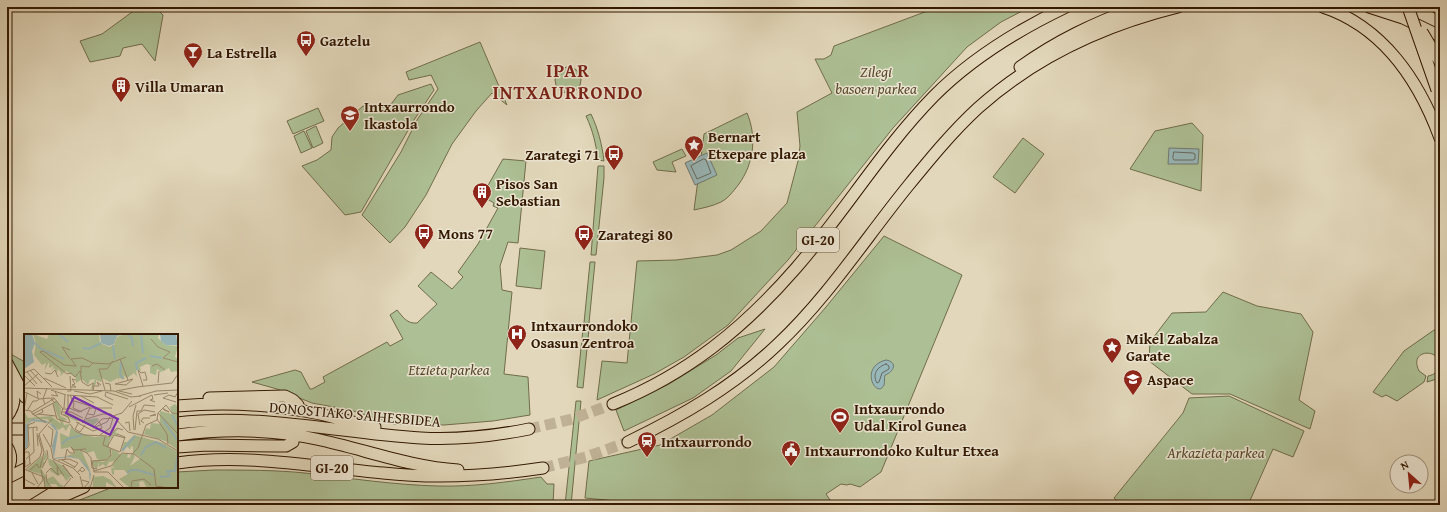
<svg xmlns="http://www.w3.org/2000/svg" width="1447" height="512" font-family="'Gentium Book Plus',serif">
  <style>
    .green { fill: #adbf94; stroke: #706c4a }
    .water { fill: #98b7b9; stroke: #70776f }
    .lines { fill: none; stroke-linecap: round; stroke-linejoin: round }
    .shore { stroke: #66685d; stroke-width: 1 }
    .highway-tunnel { stroke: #bfb195; stroke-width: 11; stroke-dasharray: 11 5.5; stroke-linecap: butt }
    .major-casing { stroke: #331801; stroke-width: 11 }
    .highway-casing { stroke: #331801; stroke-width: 13 }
    .major { stroke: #e2d7ba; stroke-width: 9 }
    .highway { stroke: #e2d7ba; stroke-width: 11 }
    .highway-bridge-casing { stroke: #331801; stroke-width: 13; stroke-linecap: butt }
    .highway-bridge { stroke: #e2d7ba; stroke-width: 11 }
    .labels { text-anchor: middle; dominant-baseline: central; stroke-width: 3; stroke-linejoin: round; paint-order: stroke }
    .shield { fill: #ece5d2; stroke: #6a5640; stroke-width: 1 }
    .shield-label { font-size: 14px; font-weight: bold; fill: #331801 }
    .poi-label { font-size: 15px; font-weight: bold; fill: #331801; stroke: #ece5d2; text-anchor: start }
    .park-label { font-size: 15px; font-style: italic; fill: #584a2d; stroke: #ece5d2 }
    .street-label { font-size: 15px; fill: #331801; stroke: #ece5d2 }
    .district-label { font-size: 19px; font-weight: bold; letter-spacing: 1px; fill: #7a1f14; stroke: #ece5d2 }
    .inset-river { fill: none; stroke: #98b7b9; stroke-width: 2 }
    .inset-road { fill: none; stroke: #9c8b70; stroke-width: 1 }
    .view { fill: #7b2cbf; fill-opacity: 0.15; stroke: #7b2cbf; stroke-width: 2 }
    .inset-edge { fill: none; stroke: #331801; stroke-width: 2 }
  </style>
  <rect width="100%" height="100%" fill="#e2d7ba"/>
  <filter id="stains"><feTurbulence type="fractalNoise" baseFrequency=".005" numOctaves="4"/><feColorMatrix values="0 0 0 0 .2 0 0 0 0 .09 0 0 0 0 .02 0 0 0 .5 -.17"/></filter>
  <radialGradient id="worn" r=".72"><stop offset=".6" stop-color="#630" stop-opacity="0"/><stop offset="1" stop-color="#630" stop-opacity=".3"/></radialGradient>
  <path class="green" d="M 139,7 L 155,7 L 163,15 L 155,61 L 142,44 L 123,48 L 120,56 L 90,62 L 80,41 L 102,34 Z
    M 938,7 L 1030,7 L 1001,22 L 967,47 L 893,128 L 788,260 L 728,325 L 684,357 L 654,374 L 597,400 L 602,361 L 627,363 L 637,261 L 676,260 L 717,255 L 731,250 L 761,231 L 787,203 L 798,161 L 800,146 L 797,112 L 832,93 L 815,59 L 824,59 L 831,55 L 834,46 Z
    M 480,42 L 507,105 L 492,93 L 476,111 L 452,144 L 426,195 L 405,227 L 390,243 L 362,215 L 401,152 L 417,120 L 438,89 L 431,75 L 409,80 L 406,72 Z
    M555 80a13 13 0 1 1 26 0a13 13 0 1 1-26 0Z
    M 431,84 L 434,90 L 414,120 L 361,212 L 345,215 L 302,166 L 317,160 L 331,150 L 332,137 L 338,128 L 363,106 L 374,109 L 386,107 L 392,103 L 398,95 Z
    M 318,108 L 324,121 L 293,134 L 287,121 Z
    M 747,113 C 758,139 753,168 735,189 C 731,194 727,199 721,202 C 713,206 703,208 694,210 L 704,134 Z
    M 591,114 C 598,129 602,144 604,161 L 598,160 C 596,144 593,131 586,116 Z
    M 1192,123 L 1203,135 L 1201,191 L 1130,169 L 1155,131 Z
    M 316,126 L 323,143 L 313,148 L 306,131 Z
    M 304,131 L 312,148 L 301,153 L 294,136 Z
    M 1023,138 L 1044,154 L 1015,193 L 993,177 Z
    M 682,149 L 686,156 L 672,162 L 676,172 L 657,170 L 653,162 Z
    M 503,159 L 526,161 L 518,243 L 508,242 L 500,266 L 502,290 L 512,292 L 504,374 L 528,377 L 530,415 L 493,421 L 444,425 L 394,424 L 350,410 L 312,403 L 277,389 L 252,382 L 295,370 L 301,372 L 310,389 L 312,389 L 325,382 L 323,377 L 387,342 L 390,346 L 403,339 L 390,315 L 397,310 C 403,317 407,324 417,323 L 437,304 L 418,286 L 431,272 L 452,289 L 463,277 L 458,272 L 478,244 L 498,208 L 493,206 L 494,203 L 482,196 Z
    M 598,166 L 604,166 L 604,178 L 596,255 L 591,255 Z
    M 884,236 L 962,275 L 881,472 L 860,487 L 850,484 L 847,485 L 841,484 L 826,494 L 830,500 L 823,505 L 813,505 L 812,504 L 812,505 L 658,505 L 585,498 L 589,461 L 660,445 L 712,415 L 774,367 L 826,307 Z
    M 520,248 L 545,251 L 541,289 L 516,286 Z
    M 590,262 L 595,262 L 589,323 L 584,323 Z
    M 1223,292 L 1257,306 L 1301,314 L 1313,332 L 1299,400 L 1315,411 L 1310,429 L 1230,394 L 1192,394 L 1149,361 L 1150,342 L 1172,313 L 1206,312 Z
    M 583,329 L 589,329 L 583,388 L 577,387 Z
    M 765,329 L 731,371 L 693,398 L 624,431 L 616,410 L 669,384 L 716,355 L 738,338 Z
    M 1434,330 L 1440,330 L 1440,378 L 1427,382 L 1428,376 C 1432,375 1436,374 1438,369 C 1447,349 1407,346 1419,371 L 1426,376 L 1424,382 L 1397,401 L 1386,395 L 1382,397 L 1373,392 L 1404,351 Z
    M 7,352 L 25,362 L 25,387 L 7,353 Z
    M 1229,396 L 1304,431 L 1293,457 L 1273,449 L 1248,505 L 1122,505 L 1114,498 L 1183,413 L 1189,398 Z
    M 576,401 L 581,401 L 571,505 L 565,505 Z
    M 214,470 C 244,470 275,470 305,473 C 349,478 394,485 438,486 C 473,487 507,482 541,477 L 547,484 L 554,484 L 553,505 L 67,505 L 113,487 L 177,487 L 177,472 Z"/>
  <path class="water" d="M 1169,148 L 1199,149 L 1198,164 L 1168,164 Z
    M 707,153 L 717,175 L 695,185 L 685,163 Z
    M 886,360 C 898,362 894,372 885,375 C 884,378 885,382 884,385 C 877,400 858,367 886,360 Z"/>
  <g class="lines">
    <path class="shore" d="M 1174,152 L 1193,153 L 1195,154 L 1195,159 L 1193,160 L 1174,160 L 1173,158 Z
      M 704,159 L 706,160 L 711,173 L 697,179 L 691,166 Z
      M 886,364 L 889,366 L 889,369 L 882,373 L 879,382 L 877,383 C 872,374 877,367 886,364 Z"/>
    <path class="highway-tunnel" d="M 529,429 L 572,419 L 613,404
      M 543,468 L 586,457 L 628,442"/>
    <g class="major-casing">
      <path id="major" d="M 7,375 C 15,391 20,402 7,418"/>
    </g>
    <g class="highway-casing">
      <path id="highway" d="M 1323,7 C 1383,27 1419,81 1440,138
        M 1369,7 L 1403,18 L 1440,36
        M 1436,7 L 1440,9
        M 1020,67 C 1058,40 1094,23 1138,7
        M 7,363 L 25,397
        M 209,398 L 285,396 L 293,400 L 298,405
        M 613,404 C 687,374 743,329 796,268 C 844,213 882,149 934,96 C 972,58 1018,30 1066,7
        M 177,406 C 222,402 270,404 315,413 C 335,417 354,423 375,427
        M 177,423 C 261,413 338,433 421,438 C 457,440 494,436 529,429
        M 7,429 L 25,429
        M 177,435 C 223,429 271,429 316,439 C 364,449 409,467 458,470
        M 628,442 C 682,416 734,386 778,344 C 828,297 865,239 908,186 C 930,159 952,132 978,108 C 1035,57 1105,25 1178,7
        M 7,447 C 12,455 12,462 7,470
        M 177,447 L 207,445 L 278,446 L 286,446 L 293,442
        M 177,463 C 245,453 315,467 383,473 C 437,479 489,476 543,468
        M 7,478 L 25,469
        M 33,505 L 62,487
        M 43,505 L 84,487"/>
    </g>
    <use href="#major" class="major"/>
    <use href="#highway" class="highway"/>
    <g class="highway-bridge-casing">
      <path id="highway-bridge" d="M 1408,7 L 1437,90
        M 1422,32 L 1440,62"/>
    </g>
    <use href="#highway-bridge" class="highway-bridge"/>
  </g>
  <defs>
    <g id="bus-pin" transform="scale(1)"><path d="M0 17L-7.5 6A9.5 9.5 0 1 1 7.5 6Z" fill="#8f2418" stroke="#ece5d2"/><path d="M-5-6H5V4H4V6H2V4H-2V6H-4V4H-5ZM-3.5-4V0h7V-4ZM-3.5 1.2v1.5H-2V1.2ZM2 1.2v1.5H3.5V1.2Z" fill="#fff"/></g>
    <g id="bar-pin" transform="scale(1)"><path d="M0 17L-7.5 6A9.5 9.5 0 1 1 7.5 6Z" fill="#8f2418" stroke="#ece5d2"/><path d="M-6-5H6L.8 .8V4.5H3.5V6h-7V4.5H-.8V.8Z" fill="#fff"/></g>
    <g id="building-pin" transform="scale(1)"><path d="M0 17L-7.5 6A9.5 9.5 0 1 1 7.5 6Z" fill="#8f2418" stroke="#ece5d2"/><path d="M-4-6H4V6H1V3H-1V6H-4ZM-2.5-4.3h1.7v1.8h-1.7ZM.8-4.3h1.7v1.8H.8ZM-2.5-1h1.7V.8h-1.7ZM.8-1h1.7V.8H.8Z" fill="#fff"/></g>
    <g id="school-pin" transform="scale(1)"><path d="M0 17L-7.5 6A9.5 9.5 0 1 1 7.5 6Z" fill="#8f2418" stroke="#ece5d2"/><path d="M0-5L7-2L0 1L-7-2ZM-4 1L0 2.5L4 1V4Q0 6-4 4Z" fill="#fff"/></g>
    <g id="sight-pin" transform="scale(1)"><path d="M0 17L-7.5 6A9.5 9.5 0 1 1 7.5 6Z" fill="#8f2418" stroke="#ece5d2"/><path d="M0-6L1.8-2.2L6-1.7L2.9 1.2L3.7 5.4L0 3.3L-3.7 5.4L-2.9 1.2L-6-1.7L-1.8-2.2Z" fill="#fff"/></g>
    <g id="hospital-pin" transform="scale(1)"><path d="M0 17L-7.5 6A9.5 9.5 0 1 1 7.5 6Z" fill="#8f2418" stroke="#ece5d2"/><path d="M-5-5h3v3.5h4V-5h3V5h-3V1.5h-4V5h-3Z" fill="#fff"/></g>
    <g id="stadium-pin" transform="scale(1)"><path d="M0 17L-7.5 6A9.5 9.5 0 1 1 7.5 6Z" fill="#8f2418" stroke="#ece5d2"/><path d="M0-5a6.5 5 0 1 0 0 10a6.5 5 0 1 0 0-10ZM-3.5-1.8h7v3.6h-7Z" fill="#fff"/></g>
    <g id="station-pin" transform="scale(1)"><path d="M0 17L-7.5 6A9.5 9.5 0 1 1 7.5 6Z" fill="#8f2418" stroke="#ece5d2"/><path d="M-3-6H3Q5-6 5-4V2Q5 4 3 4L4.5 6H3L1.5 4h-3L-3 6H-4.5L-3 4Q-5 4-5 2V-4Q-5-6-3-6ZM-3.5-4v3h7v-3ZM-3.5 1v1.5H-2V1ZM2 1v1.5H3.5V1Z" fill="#fff"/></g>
    <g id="civic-pin" transform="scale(1)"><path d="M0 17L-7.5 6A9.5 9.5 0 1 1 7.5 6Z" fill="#8f2418" stroke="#ece5d2"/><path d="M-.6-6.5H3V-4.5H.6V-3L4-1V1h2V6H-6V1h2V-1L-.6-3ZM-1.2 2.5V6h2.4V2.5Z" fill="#fff"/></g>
  </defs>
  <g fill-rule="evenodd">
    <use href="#bus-pin" x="306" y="40"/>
    <use href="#bar-pin" x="193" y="52"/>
    <use href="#building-pin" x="121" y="86"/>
    <use href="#school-pin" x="350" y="115"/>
    <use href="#sight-pin" x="694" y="145"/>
    <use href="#bus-pin" x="614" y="154"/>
    <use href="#building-pin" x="482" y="192"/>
    <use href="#bus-pin" x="424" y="233"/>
    <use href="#bus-pin" x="584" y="234"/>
    <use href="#hospital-pin" x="517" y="334"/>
    <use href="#sight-pin" x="1112" y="347"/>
    <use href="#school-pin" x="1133" y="379"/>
    <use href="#stadium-pin" x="840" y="417"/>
    <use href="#station-pin" x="647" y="441"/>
    <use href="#civic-pin" x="791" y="450"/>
  </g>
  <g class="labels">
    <g class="shield">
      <rect x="797" y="228" width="42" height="24" rx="3"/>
      <rect x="311" y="456" width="42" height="24" rx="3"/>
    </g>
    <g class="shield-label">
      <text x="818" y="240">GI-20</text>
      <text x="332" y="468">GI-20</text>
    </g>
    <g class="poi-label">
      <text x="320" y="40">Gaztelu</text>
      <text x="207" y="52">La Estrella</text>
      <text x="135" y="86">Villa Umaran</text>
      <text x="364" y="106">Intxaurrondo<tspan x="364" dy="17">Ikastola</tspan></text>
      <text x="708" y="136">Bernart<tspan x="708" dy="17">Etxepare plaza</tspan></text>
      <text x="600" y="154" text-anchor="end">Zarategi 71</text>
      <text x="496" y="183">Pisos San<tspan x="496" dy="17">Sebastian</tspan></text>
      <text x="438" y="233">Mons 77</text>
      <text x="598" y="234">Zarategi 80</text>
      <text x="531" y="325">Intxaurrondoko<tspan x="531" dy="17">Osasun Zentroa</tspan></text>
      <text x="1126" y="338">Mikel Zabalza<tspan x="1126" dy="17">Garate</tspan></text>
      <text x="1147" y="379">Aspace</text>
      <text x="854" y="408">Intxaurrondo<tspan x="854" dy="17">Udal Kirol Gunea</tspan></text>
      <text x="661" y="441">Intxaurrondo</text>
      <text x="805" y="450">Intxaurrondoko Kultur Etxea</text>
    </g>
    <g class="park-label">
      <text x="876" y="71">Zilegi<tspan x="876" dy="17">basoen parkea</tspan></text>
      <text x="449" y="369">Etzieta parkea</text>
      <text x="1216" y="452">Arkazieta parkea</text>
    </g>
    <g class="street-label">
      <text transform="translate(355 414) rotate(5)">DONOSTIAKO SAIHESBIDEA</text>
    </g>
    <g class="district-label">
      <text x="568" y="70">IPAR<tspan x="568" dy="22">INTXAURRONDO</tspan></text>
    </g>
  </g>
  <g transform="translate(24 334)">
    <rect width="154" height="154" fill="#e2d7ba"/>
    <path d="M 9,0 L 23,5 L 25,0 L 75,0 L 76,9 L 85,13 L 90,11 L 93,3 L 98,1 L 135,0 L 134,4 L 142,11 L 154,12 L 151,23 L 154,25 L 154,37 L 147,38 L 145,34 L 137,38 L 133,35 L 132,41 L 126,39 L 126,32 L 128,32 L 123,30 L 116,33 L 117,37 L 112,36 L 113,43 L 110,39 L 103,44 L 99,41 L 101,45 L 95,44 L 94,47 L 94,44 L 86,48 L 78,44 L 77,48 L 72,46 L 72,50 L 66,56 L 71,45 L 66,46 L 64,51 L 58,45 L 52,49 L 52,44 L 42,37 L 36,42 L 37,39 L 34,35 L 33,39 L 30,34 L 27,37 L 30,32 L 25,34 L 25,28 L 20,37 L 22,29 L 18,31 L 10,21 L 12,9 ZM 33,67 L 37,75 L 36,82 L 43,85 L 39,88 L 40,91 L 46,90 L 42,97 L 39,93 L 34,96 L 23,85 L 8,85 L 2,89 L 0,98 L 0,77 L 4,84 L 27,82 L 37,90 L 29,70 ZM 151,70 L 153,72 L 154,70 L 154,116 L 141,107 L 113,98 L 120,100 L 122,94 L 126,95 L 127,89 L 136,90 L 136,77 L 148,80 L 146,73 ZM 38,80 L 47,80 L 59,86 L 73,84 L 75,86 L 68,93 L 60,87 L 58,90 L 58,87 L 52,87 ZM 47,92 L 50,97 L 70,103 L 85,102 L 93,95 L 96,94 L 91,98 L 94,100 L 93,102 L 90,100 L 85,107 L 85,113 L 79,111 L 94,118 L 95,120 L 104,120 L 103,123 L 106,124 L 107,120 L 109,120 L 111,122 L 106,132 L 117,124 L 109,119 L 109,113 L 107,112 L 106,116 L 103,112 L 97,118 L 100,108 L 103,108 L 110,101 L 139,109 L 154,118 L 154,154 L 123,154 L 119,147 L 115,148 L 116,154 L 106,154 L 95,145 L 104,140 L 100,136 L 90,136 L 90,141 L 88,140 L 87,133 L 91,135 L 88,132 L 91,127 L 85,128 L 82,133 L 79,130 L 75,133 L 75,128 L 73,135 L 70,133 L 71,127 L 70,132 L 68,129 L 70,126 L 79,128 L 84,126 L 88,120 L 87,115 L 86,123 L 80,127 L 73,125 L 70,117 L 63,119 L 57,115 L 67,138 L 56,125 L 42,122 L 52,119 L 47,113 L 37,115 L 36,99 L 45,103 ZM 22,117 L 23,123 L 19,128 L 22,128 L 17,134 L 23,145 L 29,142 L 37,151 L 39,151 L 38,154 L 31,154 L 34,153 L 32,150 L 25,150 L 26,154 L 22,154 L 17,140 L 3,136 L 18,122 L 17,129 ZM 24,124 L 37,131 L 47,142 L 42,147 L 38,140 L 34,142 L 26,137 L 28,133 L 25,131 ZM 79,142 L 87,146 L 93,154 L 82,148 L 82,154 L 69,154 L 69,143 Z" fill="#adbf94"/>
    <path d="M 0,0 L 8,0 L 11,9 L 8,17 L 10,28 L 0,35 ZM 76,0 L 100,0 L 93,2 L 90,10 L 85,12 L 77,9 ZM 136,0 L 152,0 L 154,14 L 153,11 L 142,11 L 137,7 ZM 8,85 L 21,86 L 31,92 L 34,98 L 30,124 L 46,122 L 56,125 L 63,132 L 67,140 L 65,154 L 63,154 L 66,150 L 65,138 L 55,125 L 45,123 L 30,125 L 28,112 L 32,97 L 25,89 L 8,87 L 4,90 L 4,112 L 0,117 L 1,91 Z" fill="#98b7b9"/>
    <path class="inset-river" d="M 35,0 L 44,8M 103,0 L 108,4 L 109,12M 117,0 L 119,19M 11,9 L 17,15 L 40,25M 89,11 L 91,25M 59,14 L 65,15 L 77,9M 126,22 L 138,24M 97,28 L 96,40 L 99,45M 113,36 L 112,29 L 122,24M 148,81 L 154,92M 139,86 L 153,106M 38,110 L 43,105 L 58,101M 98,117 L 111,102M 117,121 L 122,113 L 132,108 L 142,114M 103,139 L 107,136 L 114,136 L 130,141M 136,143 L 146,142 L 143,137 L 151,137 L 154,119"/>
    <path class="inset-road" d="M 127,5 L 134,13 L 146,18 L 139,24 L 154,28M 46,16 L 38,13 L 46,25M 19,17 L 16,18 L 43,40 L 47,39 L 51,43 L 56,37 L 58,48 L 64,52 L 69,49 L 69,56 L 70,52 L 75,52 L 73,48 L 77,51M 19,17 L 40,31 L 52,32 L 47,25M 47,25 L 58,24 L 69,29 L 84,30 L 102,23M 96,25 L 104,46M 128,32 L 133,30 L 141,36M 6,36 L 18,49M 114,36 L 117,39 L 121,38 L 123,46 L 119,46M 114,36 L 119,52M 3,38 L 13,50M 0,39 L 10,35 L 28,53M 21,39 L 27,40 L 31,36 L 34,43M 57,39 L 57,32 L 65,33 L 69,29M 0,41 L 11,52M 20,44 L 42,54M 81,49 L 86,50 L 87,57M 134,49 L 135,37M 102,51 L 109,45 L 91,50 L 102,51M 0,52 L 14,40M 47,53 L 52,53 L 48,51 L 51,50 L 48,45 L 52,46M 113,53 L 148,49 L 154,40M 0,54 L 90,57 L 107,63 L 117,62M 27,56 L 42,61M 81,56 L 75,35 L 83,35 L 89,27M 43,57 L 47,57 L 46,42M 50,57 L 66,60 L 78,57M 92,57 L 113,53M 95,57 L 108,60M 0,58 L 3,59 L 0,76 L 7,77 L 9,81M 82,58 L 104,65M 82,58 L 81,62 L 89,66M 27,61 L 34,62 L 31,58M 43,61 L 73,63M 46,61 L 50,70 L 49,74 L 58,78M 130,61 L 144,59M 57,62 L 70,69M 115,62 L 132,57 L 154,56M 73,63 L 89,71M 14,64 L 13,57 L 17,60M 27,64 L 30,64 L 39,75M 15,65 L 26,64 L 31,69M 47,66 L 66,72M 152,68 L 139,64 L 145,61 L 151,63 L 154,58M 21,70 L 19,65 L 23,54M 29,70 L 33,85 L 46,89M 142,71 L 148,79 L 154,80M 105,73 L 128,61 L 129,65 L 126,66 L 131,68M 39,74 L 37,80 L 44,83 L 46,88M 40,74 L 41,61M 45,74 L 55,78 L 66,73M 66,74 L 88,74M 139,74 L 140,76 L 145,78 L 140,75M 39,75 L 44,75 L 44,61M 3,77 L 9,67 L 13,67 L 15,65 L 3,59M 8,78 L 31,64M 38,78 L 47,78 L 59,84M 134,79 L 153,99M 9,80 L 22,89M 9,80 L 33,67M 14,80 L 32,82M 64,80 L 70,81 L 72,74M 132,80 L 126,82 L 132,81M 10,82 L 19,78 L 18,75M 89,82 L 98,79 L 108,67M 62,85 L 79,80 L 87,80 L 104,98 L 134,105 L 154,117M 133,85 L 143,100 L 144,110M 52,88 L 69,97 L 78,94 L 75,87M 55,88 L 51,95 L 56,98 L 61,91M 59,89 L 66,74M 101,89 L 105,88 L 106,97M 120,89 L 117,87 L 119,84 L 126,84M 46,90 L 51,97 L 60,101 L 83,102M 116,91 L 114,80 L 120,76 L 131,78M 24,92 L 29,96 L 27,113M 4,94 L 13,93 L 13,97M 69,94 L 78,85 L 89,84 L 86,94 L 76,101M 69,94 L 83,88 L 86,83M 110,96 L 109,82 L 112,71M 111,96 L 113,77 L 117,77 L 120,71 L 131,72M 89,97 L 93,85M 13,99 L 14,112M 19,100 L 27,114 L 29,125 L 49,134 L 56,141M 81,103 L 79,111 L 96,118 L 101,103 L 93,100M 85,103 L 93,94 L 99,96M 83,113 L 90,101 L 101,104M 56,116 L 63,119 L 67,124 L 68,134 L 73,135M 0,117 L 5,112 L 4,91 L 11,88M 0,118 L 5,118 L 6,130M 108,120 L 114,114 L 122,91 L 133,86 L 134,79 L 142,71M 2,125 L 10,118 L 9,93M 41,125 L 43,115 L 46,119 L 51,119 L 47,113 L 50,116 L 62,115M 1,126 L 1,133 L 7,129M 29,126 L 40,142M 34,126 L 45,125 L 54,129 L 50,134M 38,126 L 51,133M 38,131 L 49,144 L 39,131M 16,134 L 20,118 L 15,100 L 28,85M 18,134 L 24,123 L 23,116M 2,136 L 20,143 L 21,154M 6,136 L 13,130 L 15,134M 0,137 L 16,123 L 18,116 L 14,101M 70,137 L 87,132 L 98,119 L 110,120 L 130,135 L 132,152 L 145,154M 54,138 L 58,133 L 61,136 L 58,138 L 56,136M 70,138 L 84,138 L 100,154M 70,138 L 68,127 L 83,126 L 87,121 L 86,115M 8,139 L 14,150M 22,139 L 27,134 L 34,141 L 33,133M 22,140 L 23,148 L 28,154M 56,142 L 59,154M 0,145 L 11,151M 58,146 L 65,148 L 60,154M 13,154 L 19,146 L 17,136M 39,154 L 47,144M 66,154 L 70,141M 107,154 L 108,147 L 120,145 L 127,151"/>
    <path class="view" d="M 50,63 L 94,85 L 86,101 L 42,79 Z"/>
    <rect width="154" height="154" class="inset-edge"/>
  </g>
  <rect width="1447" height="512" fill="none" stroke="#e2d7ba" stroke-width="24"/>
  <rect x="8" y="8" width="1431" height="496" fill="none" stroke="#331801" stroke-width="2"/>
  <rect x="12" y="12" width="1423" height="488" fill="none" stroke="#331801"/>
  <g transform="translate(1409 474) rotate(333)"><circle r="19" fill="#ece5d2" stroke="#a2937e"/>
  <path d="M0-3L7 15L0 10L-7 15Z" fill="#8f2418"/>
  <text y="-6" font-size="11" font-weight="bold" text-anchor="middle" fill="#331801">N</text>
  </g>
  <rect width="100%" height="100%" filter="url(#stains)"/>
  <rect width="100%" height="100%" fill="url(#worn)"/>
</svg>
